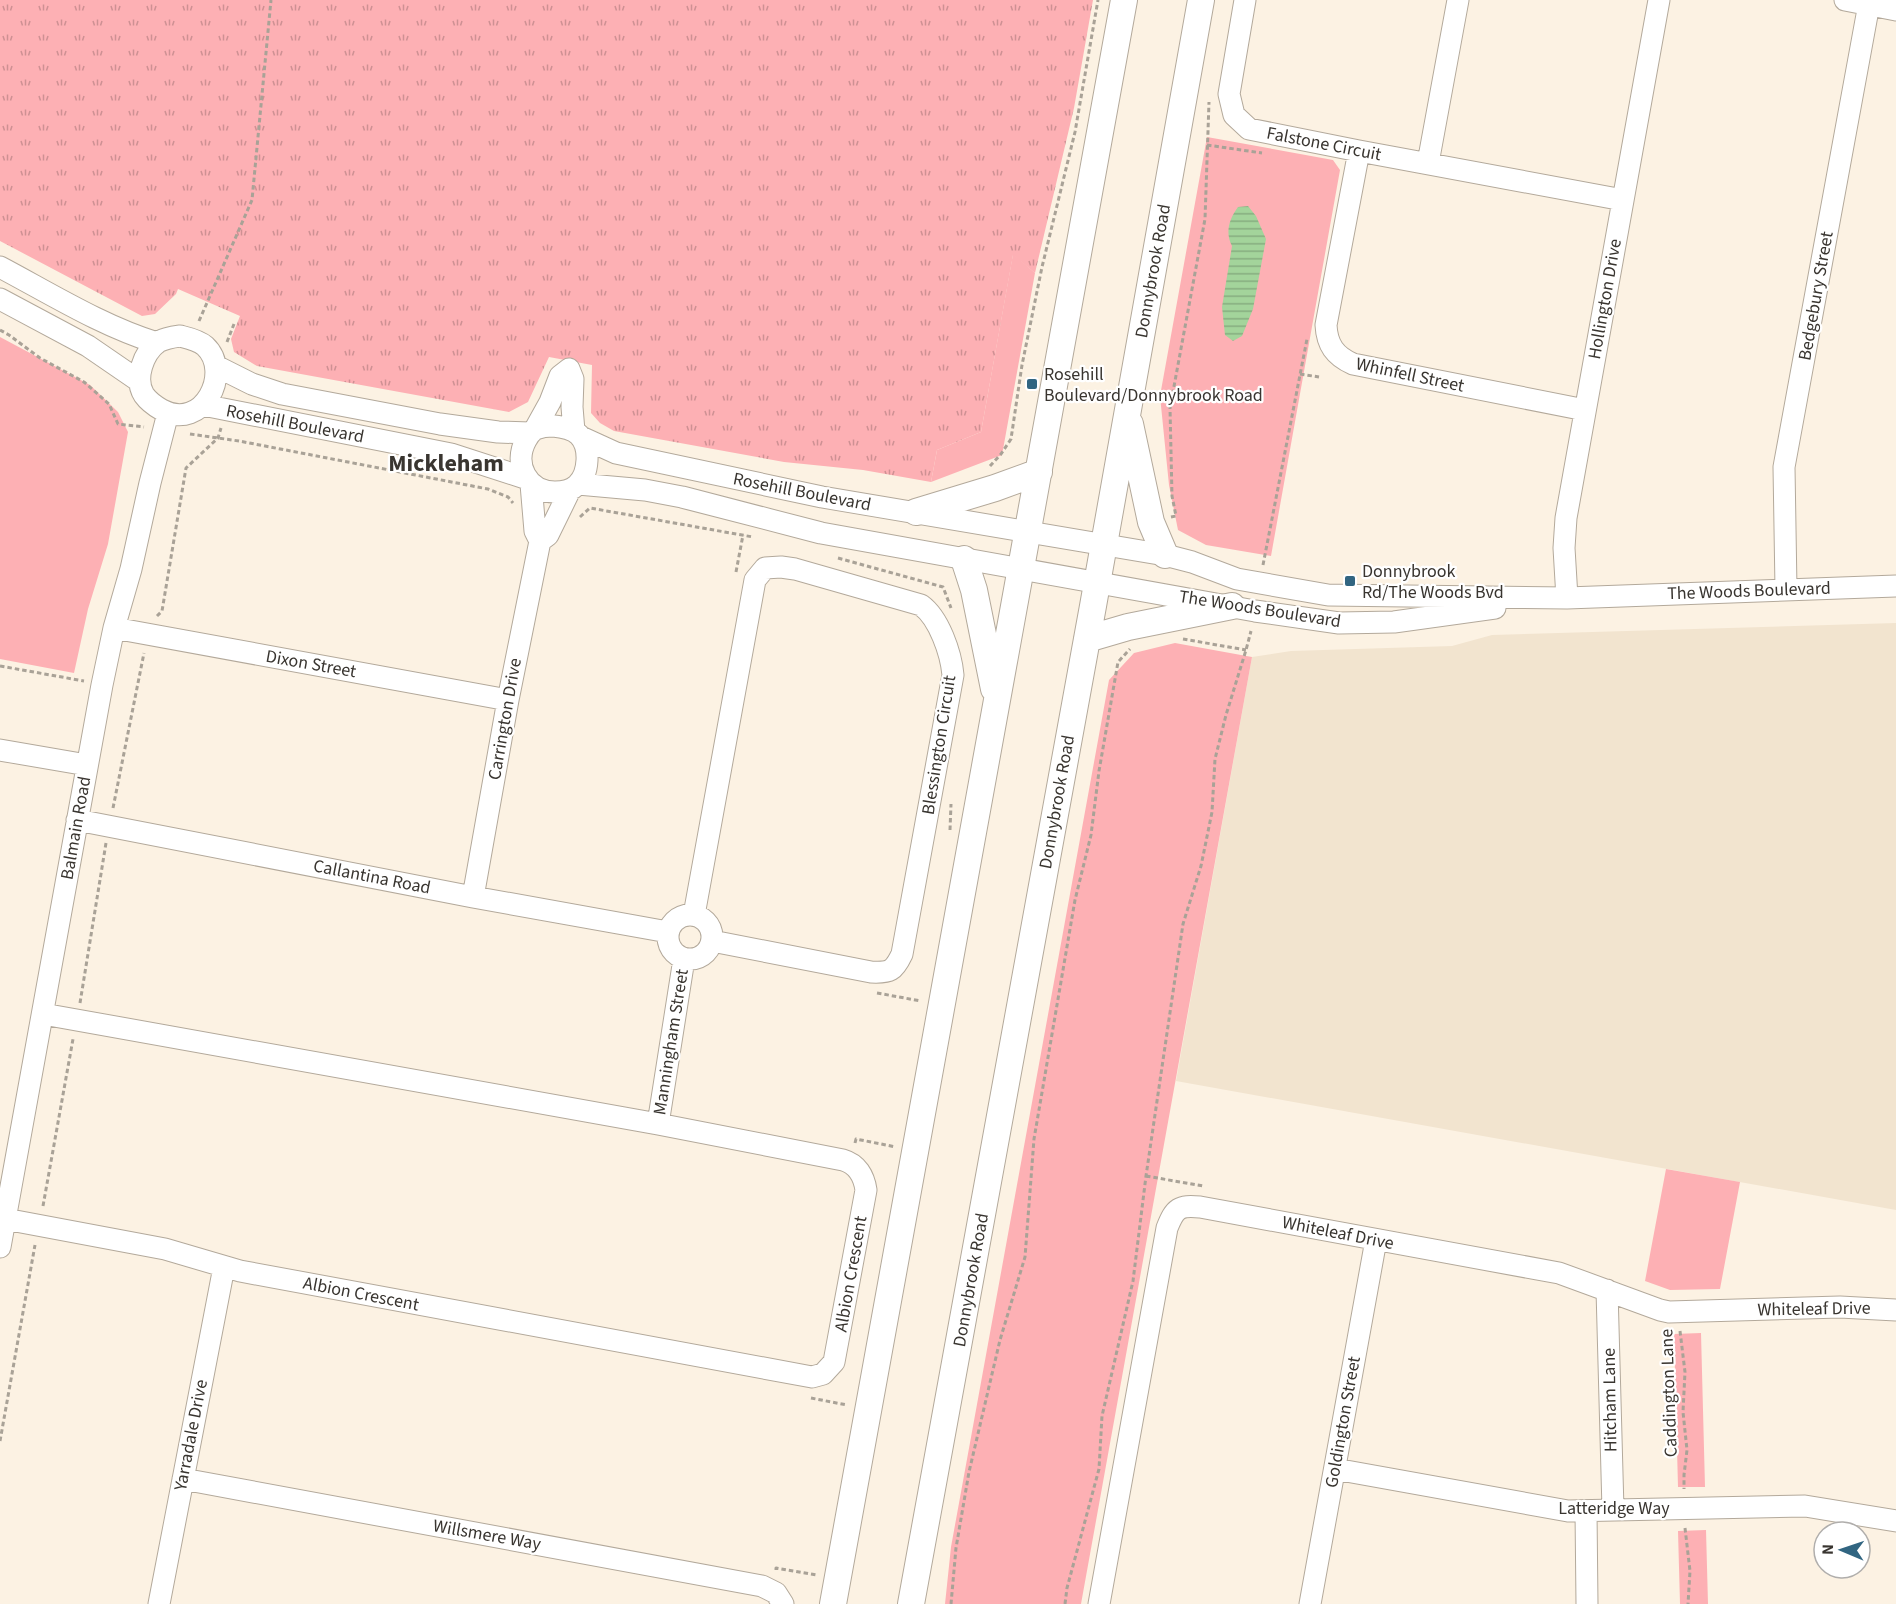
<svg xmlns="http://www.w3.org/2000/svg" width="1896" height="1604" font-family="'Source Sans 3',sans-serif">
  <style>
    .built { fill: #f2e4cf }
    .grass { fill: url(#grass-tufts) }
    .park { fill: #fdb0b4 }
    .water { fill: url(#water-rules) }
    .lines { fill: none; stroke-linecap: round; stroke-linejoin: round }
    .minor-casing { stroke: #b3a99b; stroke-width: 23 }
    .major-casing { stroke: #b3a99b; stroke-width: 28 }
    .path { stroke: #a9a297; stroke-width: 3; stroke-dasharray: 4.5 3; stroke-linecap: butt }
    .minor { stroke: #fff; stroke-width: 21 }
    .major { stroke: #fff; stroke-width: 26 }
    .poi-dot { fill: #316581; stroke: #fff; stroke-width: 2 }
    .labels { text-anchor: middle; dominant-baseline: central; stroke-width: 4.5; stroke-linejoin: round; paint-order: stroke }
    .street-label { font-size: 18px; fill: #393530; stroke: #fff }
    .poi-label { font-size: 18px; fill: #393530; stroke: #fff; text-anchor: start }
    .district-label { font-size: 24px; font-weight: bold; fill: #393530; stroke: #fff }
  </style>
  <defs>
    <pattern id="grass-tufts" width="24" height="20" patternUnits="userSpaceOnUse" patternTransform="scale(1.5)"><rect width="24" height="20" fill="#fdb0b4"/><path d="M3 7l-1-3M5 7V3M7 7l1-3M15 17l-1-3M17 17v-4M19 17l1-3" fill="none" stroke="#ce9093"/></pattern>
    <pattern id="water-rules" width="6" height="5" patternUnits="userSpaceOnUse" patternTransform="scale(1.5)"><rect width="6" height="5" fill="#a3d49b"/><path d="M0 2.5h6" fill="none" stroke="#86ad7f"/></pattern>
  </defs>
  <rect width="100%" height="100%" fill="#fcf2e3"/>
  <path class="built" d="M 1896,623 L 1896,1210 L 1176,1081 L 1252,657 L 1291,651 L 1452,646 L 1492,635 Z"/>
  <path class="grass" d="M 0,0 L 1093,0 L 1074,108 L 1035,273 L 1013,255 L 981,432 L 937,450 L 931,482 L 863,470 L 784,462 L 614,431 L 600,423 L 591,413 L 592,365 L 549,357 L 528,402 L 509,412 L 257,366 L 234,352 L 231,339 L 240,316 L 178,289 L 176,294 L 155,314 L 142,316 L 0,241 Z"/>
  <path class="park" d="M 1207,137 L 1333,160 L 1340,170 L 1271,556 L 1206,545 L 1178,530 L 1169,485 L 1160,396 Z
    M 1013,254 L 1035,273 L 1002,455 L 931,482 L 937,450 L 981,432 Z
    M 0,337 L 90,385 L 118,412 L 128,432 L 108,544 L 88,609 L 74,673 L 0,659 Z
    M 1175,643 L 1252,657 L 1081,1604 L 945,1604 L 951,1547 L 1109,680 L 1134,653 Z
    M 1666,1169 L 1740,1182 L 1720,1289 L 1670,1290 L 1645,1281 Z
    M 1701,1333 L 1705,1487 L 1678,1487 L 1674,1334 Z
    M 1706,1530 L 1708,1604 L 1680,1604 L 1678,1531 Z"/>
  <path class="water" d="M 1248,206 L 1256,216 L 1266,239 L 1253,309 L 1242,336 L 1233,341 L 1225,335 L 1222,307 L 1232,246 C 1225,233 1229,219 1238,207 Z"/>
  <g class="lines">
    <g class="minor-casing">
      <path id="minor" d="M 1245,0 L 1229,94 L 1234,115 L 1249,129 L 1359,151 L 1623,200
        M 1845,0 L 1896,10
        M 1359,151 L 1326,325 C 1327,345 1335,356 1353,364 L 1585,410
        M 1428,163 L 1458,0
        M 0,267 C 51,294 102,326 157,343
        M 0,299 L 88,346 L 139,381
        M 180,336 C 188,338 198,340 205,346 C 233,372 203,432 162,410 C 155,406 149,402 144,395 C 134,379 143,353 158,342 C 165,338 172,337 180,336 Z
        M 216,366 L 252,384 L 282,394 L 440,424 L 498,432 L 530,433
        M 203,405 L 451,454 L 525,478
        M 553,426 C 562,427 572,428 579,435 C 591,447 589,474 577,485 C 571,491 563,492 555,492 C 527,492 513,464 526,440 C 528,436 531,432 535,429 C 541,427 547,426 553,426 Z
        M 535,429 L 550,402 L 560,376 L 569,369 L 573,379 L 572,407 L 574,431
        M 581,437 L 616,453 L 822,497 L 1165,555 L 1192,562 L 1237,579 L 1328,595 L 1567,598 L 1896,586
        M 578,484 L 645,490 L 682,497 L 821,533 L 1255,611 L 1339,623 L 1394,622 L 1495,608
        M 540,541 L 548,535 L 570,490
        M 1786,589 L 1784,467 L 1869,4
        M 1567,598 L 1564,548 L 1566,518 L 1659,0
        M 114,628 L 508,700
        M 0,750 L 87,765
        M 77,820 L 473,897 L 668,932
        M 473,897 L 508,700 L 540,541 L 535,531 L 531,484
        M668 937a22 22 0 1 1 44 0a22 22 0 1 1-44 0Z
        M 694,915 L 755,580 L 765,568 L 781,567 L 795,569 L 921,605 C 939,618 951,653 953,675 L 902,954 C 894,971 890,973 871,972 L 712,941
        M 658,1124 L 684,959
        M 5,1219 L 165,1249 L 240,1271 L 812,1377 L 823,1374 L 834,1362 L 866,1190 C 864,1176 857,1164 843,1160 L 658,1124 L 43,1014
        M 0,1247 L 102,685 L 114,628 L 131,569 L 150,483 L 168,413
        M 1607,1290 L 1613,1510
        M 1335,1469 L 1568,1511 L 1805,1506 L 1896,1521
        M 183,1479 L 762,1586 L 776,1593 L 783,1604
        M 1586,1511 L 1587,1604
        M 159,1604 L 224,1267
        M 1099,1604 L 1167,1228 C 1175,1208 1179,1205 1200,1207 L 1559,1273 L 1660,1310 L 1669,1312 L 1840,1307 L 1896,1310
        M 1310,1604 L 1376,1240"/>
    </g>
    <g class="major-casing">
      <path id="major" d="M 1130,424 L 1151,522 L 1165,555
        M 916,512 L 995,488 L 1039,472
        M 964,559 L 974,590 L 994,689
        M 1087,639 L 1128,627 L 1232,606
        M 833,1604 L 1124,0
        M 911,1604 L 1093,606 L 1201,0"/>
    </g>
    <path class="path" d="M 1207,145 L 1262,153
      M 199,321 L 252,200 L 271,0
      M 0,330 L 9,335 L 40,358 L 84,382 L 109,404 L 118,424 L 144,427
      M 227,342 L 234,324
      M 1300,374 L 1319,377
      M 190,434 L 239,441 L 488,489 L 508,497 L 513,503
      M 990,466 L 1001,454 L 1011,439 L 1022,365 L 1042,267 L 1075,132 L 1098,0
      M 580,517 L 590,508 L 753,537
      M 1171,517 L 1176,516 L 1172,496 L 1170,408 L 1205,219 L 1209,102
      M 838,558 L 943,587 L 951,608
      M 1263,565 L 1307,339
      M 736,572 L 743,535
      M 157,616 L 162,611 L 186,468 L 218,438 L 221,428
      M 1183,639 L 1246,650
      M 0,666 L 84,681
      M 113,808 L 144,653
      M 950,830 L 951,804
      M 877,993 L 921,1001
      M 80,1003 L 106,843
      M 855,1143 L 856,1139 L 896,1147
      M 1146,1176 L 1203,1186
      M 43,1206 L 73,1039
      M 1680,1331 L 1685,1372 L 1683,1412 L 1687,1450 L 1684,1475 L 1684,1489
      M 811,1398 L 847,1405
      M 0,1441 L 35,1245
      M 1685,1528 L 1690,1571 L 1688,1604
      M 776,1570 L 776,1568 L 817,1575
      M 951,1604 L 956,1548 L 969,1472 L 1000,1340 L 1025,1257 L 1034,1139 L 1075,900 L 1091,835 L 1099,771 L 1118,662 L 1130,649
      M 1065,1604 L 1067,1588 L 1099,1469 L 1102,1416 L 1133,1281 L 1146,1176 L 1183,924 L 1201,866 L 1212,812 L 1215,759 L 1226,715 L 1246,650 L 1251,631"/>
    <use href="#minor" class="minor"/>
    <use href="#major" class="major"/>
  </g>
  <g class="poi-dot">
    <rect x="1026" y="378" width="12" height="12" rx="3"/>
    <rect x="1344" y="575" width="12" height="12" rx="3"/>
  </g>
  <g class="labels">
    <g class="street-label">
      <text transform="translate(1324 144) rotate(11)">Falstone Circuit</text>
      <text transform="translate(1153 271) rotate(-80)">Donnybrook Road</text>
      <text transform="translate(1816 296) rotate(-80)">Bedgebury Street</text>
      <text transform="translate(1605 299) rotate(-80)">Hollington Drive</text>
      <text transform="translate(1410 375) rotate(12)">Whinfell Street</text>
      <text transform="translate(295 424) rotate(11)">Rosehill Boulevard</text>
      <text transform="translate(802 492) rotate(11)">Rosehill Boulevard</text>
      <text transform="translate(1749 591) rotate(-2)">The Woods Boulevard</text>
      <text transform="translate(1260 609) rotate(9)">The Woods Boulevard</text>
      <text transform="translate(311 664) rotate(10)">Dixon Street</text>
      <text transform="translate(505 719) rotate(-80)">Carrington Drive</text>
      <text transform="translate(939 745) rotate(-81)">Blessington Circuit</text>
      <text transform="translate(1057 802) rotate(-80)">Donnybrook Road</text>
      <text transform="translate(76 828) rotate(-80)">Balmain Road</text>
      <text transform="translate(372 877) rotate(11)">Callantina Road</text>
      <text transform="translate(671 1042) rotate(-81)">Manningham Street</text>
      <text transform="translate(1338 1233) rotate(11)">Whiteleaf Drive</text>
      <text transform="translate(851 1274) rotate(-80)">Albion Crescent</text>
      <text transform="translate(971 1280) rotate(-80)">Donnybrook Road</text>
      <text transform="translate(361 1294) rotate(11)">Albion Crescent</text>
      <text transform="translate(1814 1309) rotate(-1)">Whiteleaf Drive</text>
      <text transform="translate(1669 1393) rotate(-92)">Caddington Lane</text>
      <text transform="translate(1610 1400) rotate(-91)">Hitcham Lane</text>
      <text transform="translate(1343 1422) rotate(-80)">Goldington Street</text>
      <text transform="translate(191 1435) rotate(-79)">Yarradale Drive</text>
      <text x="1614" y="1508">Latteridge Way</text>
      <text transform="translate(487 1535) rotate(10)">Willsmere Way</text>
    </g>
    <g class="poi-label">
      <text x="1044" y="374">Rosehill<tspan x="1044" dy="21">Boulevard/Donnybrook Road</tspan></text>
      <text x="1362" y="571">Donnybrook<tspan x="1362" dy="21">Rd/The Woods Bvd</tspan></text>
    </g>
    <g class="district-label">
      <text x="446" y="463">Mickleham</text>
    </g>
  </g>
  <g transform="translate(1842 1550) rotate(272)"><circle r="28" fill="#ffffff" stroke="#b0aeac" stroke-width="1.5"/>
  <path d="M0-4.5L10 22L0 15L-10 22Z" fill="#316581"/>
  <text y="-9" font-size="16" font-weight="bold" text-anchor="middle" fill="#393530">N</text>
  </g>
</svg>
